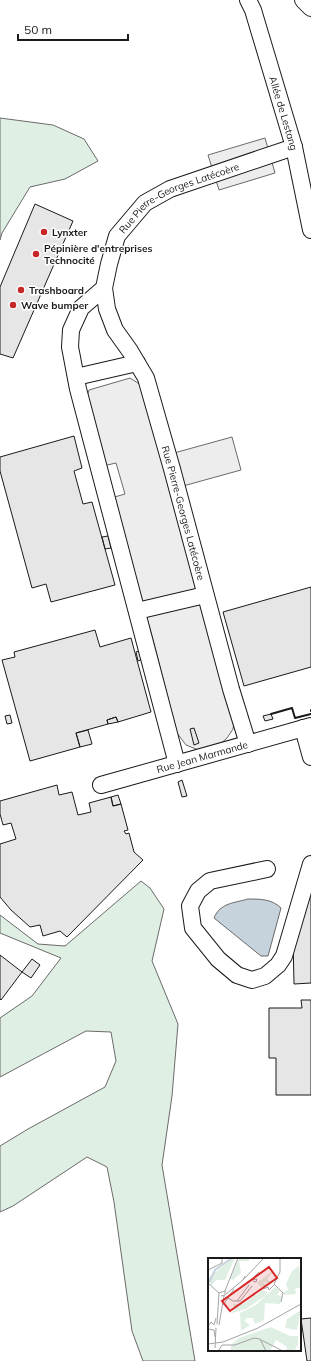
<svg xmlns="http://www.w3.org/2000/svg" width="311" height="1361" font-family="Mulish,sans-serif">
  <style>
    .green { fill: #e0efe3; stroke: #6a6a6a }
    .parking { fill: #ededed; stroke: #6a6a6a }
    .water { fill: #c6d2dc; stroke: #6a6a6a }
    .building { fill: #e6e6e6; stroke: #1a1a1a }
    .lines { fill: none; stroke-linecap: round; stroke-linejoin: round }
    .minor-casing { stroke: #1a1a1a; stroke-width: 18 }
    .minor { stroke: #fff; stroke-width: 16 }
    .wall { stroke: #1a1a1a; stroke-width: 2 }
    .poi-dot { fill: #c62828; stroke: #fff; stroke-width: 1.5 }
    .labels { text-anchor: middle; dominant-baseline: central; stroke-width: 3; stroke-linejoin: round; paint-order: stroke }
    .street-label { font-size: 10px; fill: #1a1a1a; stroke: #fff }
    .poi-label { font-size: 10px; font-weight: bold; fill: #1a1a1a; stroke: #fff; text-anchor: start }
    .inset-river { fill: none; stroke: #c6d2dc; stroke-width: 2 }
    .inset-road { fill: none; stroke: #a3a3a3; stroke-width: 1 }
    .view { fill: #d62828; fill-opacity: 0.15; stroke: #d62828; stroke-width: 2 }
    .inset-edge { fill: none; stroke: #1a1a1a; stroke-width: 2 }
  </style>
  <rect width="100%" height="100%" fill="#fff"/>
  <path class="green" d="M 0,118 L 53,125 L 84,139 L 98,161 L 65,179 L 30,187 L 2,233 L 0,240 Z
    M 141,881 L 150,888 L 164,909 L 152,961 L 178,1024 L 172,1096 L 162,1165 L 195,1361 L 143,1361 L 132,1331 L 114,1202 L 107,1167 L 87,1157 L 13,1206 L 0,1212 L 0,1146 L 28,1129 L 105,1087 L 116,1061 L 111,1032 L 86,1031 L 0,1077 L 0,1018 L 32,996 L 61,958 L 0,933 L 0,915 L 38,944 L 65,946 Z"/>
  <path class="parking" d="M 265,138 L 275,173 L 219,190 L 208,155 Z
    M 130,378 L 141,385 L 235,718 L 233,729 L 227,738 L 217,747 L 201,751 L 186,745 L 177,733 L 151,632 L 111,498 L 125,494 L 116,463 L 103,466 L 85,402 L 89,390 Z
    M 232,437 L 241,470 L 183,486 L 174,453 Z"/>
  <path class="water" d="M 248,899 C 260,899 272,899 281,908 L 268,956 L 261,956 L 214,918 C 220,903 234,903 248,899 Z"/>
  <path class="building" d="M 35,204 L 73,221 L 13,358 L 0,354 L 0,287 Z
    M 74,436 L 82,468 L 74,471 L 83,504 L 92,502 L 115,585 L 51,602 L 46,584 L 32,588 L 0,471 L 0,457 Z
    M 108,536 L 111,548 L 105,549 L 102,537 Z
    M 311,587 L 311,667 L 244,686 L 223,612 Z
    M 95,630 L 100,647 L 131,638 L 151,712 L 118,722 L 116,717 L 107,720 L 108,724 L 76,733 L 80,747 L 30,761 L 2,660 L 15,657 L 14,652 Z
    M 141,650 L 143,659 L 138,661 L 136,652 Z
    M 271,714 L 273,719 L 265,721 L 263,716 Z
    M 10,715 L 12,723 L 7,724 L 5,716 Z
    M 116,717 L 118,722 L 108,724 L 107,720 Z
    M 194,728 L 199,743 L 194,745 L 190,729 Z
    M 88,730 L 92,744 L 80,747 L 76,733 Z
    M 182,780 L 187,796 L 182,797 L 178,782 Z
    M 57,785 L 59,795 L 72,792 L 78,815 L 91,812 L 89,803 L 111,797 L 113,806 L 121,804 L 128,830 L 124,831 L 126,834 L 129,833 L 134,852 L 143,860 L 67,937 L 60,931 L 43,936 L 40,925 L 30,927 L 11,910 L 0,897 L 0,844 L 16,839 L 11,823 L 3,825 L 0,814 L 0,801 Z
    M 118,795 L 121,804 L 113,806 L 111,797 Z
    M 311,890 L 311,983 L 294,984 L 293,939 Z
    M 0,955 L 22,972 L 1,1000 L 0,999 Z
    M 32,959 L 40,965 L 31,978 L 22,972 Z
    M 301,1000 L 311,1000 L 311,1095 L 276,1095 L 276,1058 L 269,1058 L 269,1008 L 302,1008 Z
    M 311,1318 L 311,1361 L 307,1361 L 301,1319 Z"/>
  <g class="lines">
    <g class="minor-casing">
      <g id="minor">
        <path id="s1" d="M 248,0 L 253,10 L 294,147 L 311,230"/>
        <path d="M 303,0 L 311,8"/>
        <path id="s2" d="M 104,288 L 107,309 L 115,330 L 130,351 L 146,378 L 172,469 L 231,689 L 248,744"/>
        <path d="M 76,377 L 137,363"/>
        <path d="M 137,611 L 205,595"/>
        <path d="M 303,728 L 311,757"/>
        <path id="s3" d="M 177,764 L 78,389 L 70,347 L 71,330 L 81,308 L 104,288 L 109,264 L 117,236 L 145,203 L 170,189 L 294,147"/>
        <path id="s4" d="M 101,785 L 311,726"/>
        <path d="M 267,869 L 210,881 L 198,891 L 190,906 L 193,928 L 218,959 L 237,975 L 252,980 L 265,976 L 278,965 L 284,956 L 311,864"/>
      </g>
    </g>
    <use href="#minor" class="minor"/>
    <path class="wall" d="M 311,710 L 311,711
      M 271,714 L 292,708 L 295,718 L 311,714"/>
  </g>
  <g class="poi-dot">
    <circle cx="44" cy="232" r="4"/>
    <circle cx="36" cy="254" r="4"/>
    <circle cx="21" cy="290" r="4"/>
    <circle cx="13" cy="305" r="4"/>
  </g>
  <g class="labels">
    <g class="street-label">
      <text stroke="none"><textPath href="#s1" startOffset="119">Allée de Lestang</textPath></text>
      <text stroke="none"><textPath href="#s3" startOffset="631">Rue Pierre-Georges Latécoère</textPath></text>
      <text stroke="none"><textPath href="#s2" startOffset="241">Rue Pierre-Georges Latécoère</textPath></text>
      <text stroke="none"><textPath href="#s4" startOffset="105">Rue Jean Marmande</textPath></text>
    </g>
    <g class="poi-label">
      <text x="52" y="232">Lynxter</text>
      <text x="44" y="248">Pépinière d'entreprises<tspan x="44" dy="12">Technocité</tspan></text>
      <text x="29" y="290">Trashboard</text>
      <text x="21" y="305">Wave bumper</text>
    </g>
  </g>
  <g transform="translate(208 1258)">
    <rect width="93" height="93" fill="#fff"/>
    <path d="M 25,0 L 27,0 L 17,22 L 8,22 L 3,28 L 0,20 ZM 31,0 L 41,0 L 41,3 L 31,3 L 33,15 L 25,22 L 22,21 ZM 91,8 L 93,29 L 87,31 L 88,36 L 76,37 L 75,34 L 80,32 L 78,26 L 84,13 ZM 67,11 L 59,21 L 65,26 L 55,24 L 59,28 L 53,28 L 54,32 L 60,34 L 57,38 L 38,51 L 20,56 L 27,52 L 25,46 L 35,46 L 52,34 L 53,29 L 49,25 ZM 67,29 L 72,33 L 69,37 L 74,38 L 72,46 L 57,45 L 56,62 L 47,66 L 45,60 L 39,60 L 36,63 L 42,67 L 33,73 L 32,55 L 48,47 ZM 93,52 L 89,72 L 77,70 L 79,61 ZM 63,69 L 82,78 L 90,78 L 90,87 L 86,93 L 78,93 L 79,89 L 68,82 L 62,93 L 22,93 L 24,86 L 31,80 Z" fill="#e0efe3"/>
    <path class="inset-river" d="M 1,24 L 7,12 L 24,0"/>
    <path class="inset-road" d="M 72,0 L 72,14 L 66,26 L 75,35 L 73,44M 0,12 L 14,5 L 14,0M 37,18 L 35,22 L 56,0M 43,22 L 49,21 L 48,24 L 45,23M 0,25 L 11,35M 40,25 L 51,14M 55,31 L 60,29 L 61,32 L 66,27M 17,33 L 30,0M 18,36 L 35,22M 20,40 L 25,43 L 32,43 L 44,28M 29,43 L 41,27M 15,47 L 26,31M 9,66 L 11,35 L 17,33 L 17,37 L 13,38M 11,67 L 16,38M 0,68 L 3,64 L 6,67 L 8,60M 0,71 L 6,72 L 7,79M 53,82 L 73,92M 0,86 L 15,84 L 50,70 L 93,46M 7,90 L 8,70M 11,92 L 14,87 L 27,87 L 46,80 L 52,81 L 58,93"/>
    <path class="view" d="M 61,9 L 69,20 L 22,53 L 14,43 Z"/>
    <rect width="93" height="93" class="inset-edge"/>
  </g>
  <path d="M18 34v6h110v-6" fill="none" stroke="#1a1a1a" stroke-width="2"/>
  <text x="24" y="34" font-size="12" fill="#1a1a1a" stroke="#ffffff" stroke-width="3" paint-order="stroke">50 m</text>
</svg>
